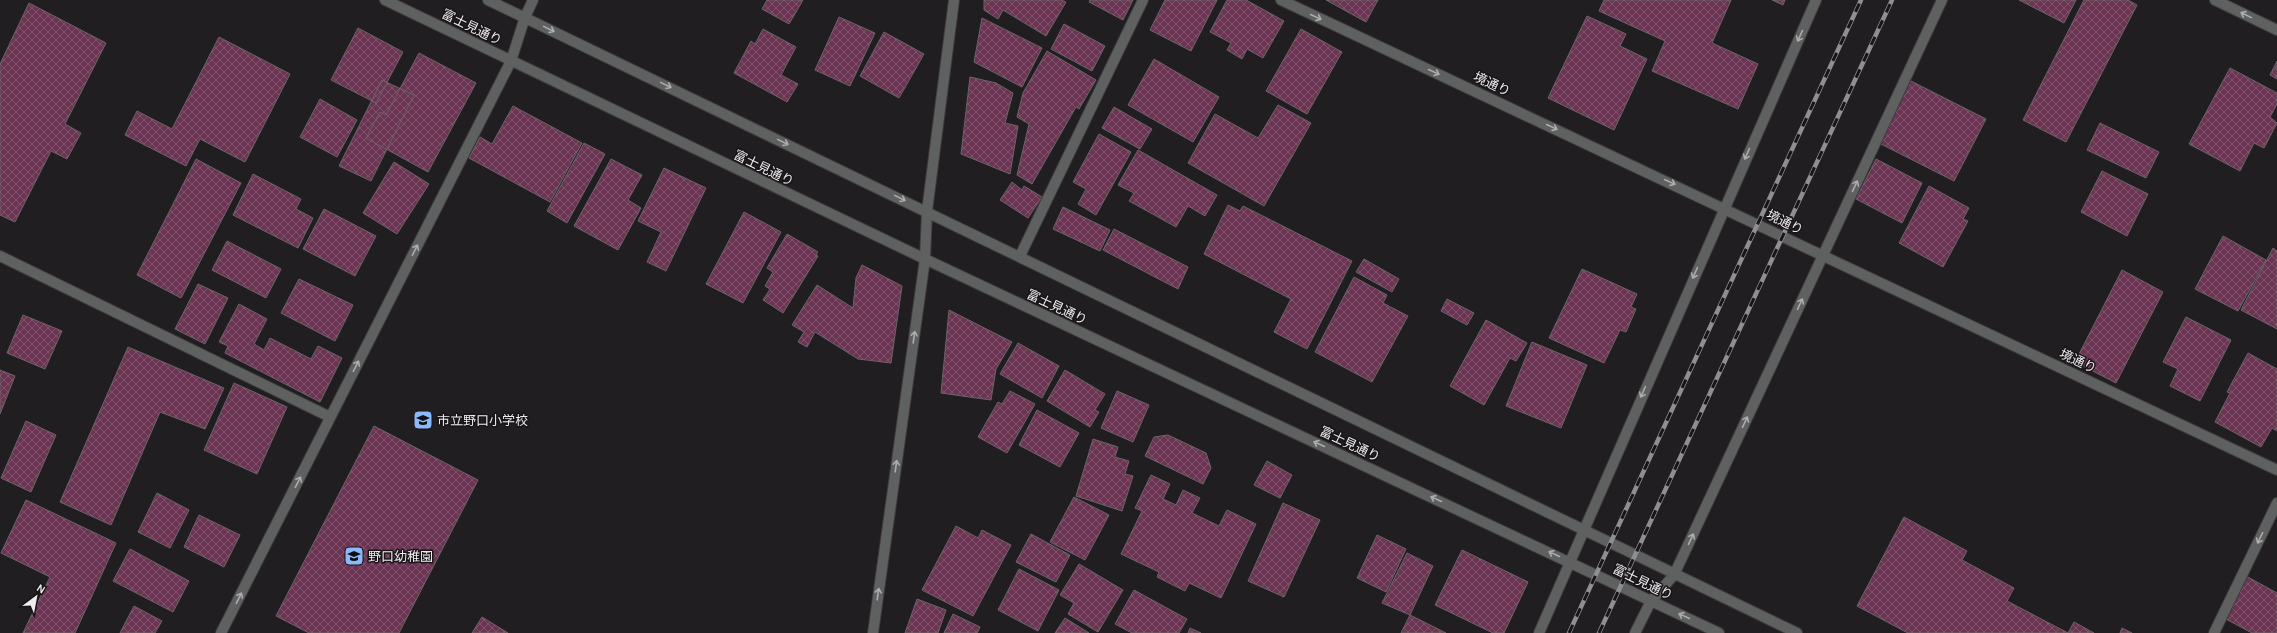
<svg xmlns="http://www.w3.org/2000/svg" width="2277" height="633" font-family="Karla,'Noto Sans JP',sans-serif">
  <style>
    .building { fill: url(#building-cross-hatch); stroke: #6b6568 }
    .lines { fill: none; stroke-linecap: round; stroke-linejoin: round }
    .minor-casing { stroke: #3e3b3e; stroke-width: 12 }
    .minor { stroke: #5f6160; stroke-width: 10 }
    .rail-casing { stroke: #918e91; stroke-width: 4.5 }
    .rail { stroke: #181417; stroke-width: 3; stroke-dasharray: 9; stroke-linecap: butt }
    .oneway { stroke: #aeadae }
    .labels { text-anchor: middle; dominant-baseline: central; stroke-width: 3; stroke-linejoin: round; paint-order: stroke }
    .street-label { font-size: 13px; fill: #eeecee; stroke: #181417 }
    .poi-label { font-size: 13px; fill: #eeecee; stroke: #181417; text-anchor: start }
  </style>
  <defs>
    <pattern id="building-cross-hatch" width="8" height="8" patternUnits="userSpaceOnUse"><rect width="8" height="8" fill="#6a3452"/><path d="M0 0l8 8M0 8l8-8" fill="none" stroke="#80526b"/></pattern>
  </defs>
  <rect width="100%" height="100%" fill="#211e21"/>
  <path class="building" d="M 767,0 L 803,0 L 789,24 L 762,9 Z
    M 984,0 L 1061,0 L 1066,2 L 1046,36 L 1003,10 L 998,19 L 984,10 Z
    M 1090,0 L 1133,0 L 1123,20 L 1089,2 Z
    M 1165,0 L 1217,0 L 1191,51 L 1150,30 Z
    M 1227,0 L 1246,0 L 1284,21 L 1263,58 L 1247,49 L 1242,59 L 1227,50 L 1231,43 L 1210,32 Z
    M 1326,0 L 1378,0 L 1366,22 Z
    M 1604,0 L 1731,0 L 1712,43 L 1758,64 L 1738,109 L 1652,71 L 1665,41 L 1599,11 Z
    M 1772,0 L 1785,0 L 1783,5 Z
    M 2019,0 L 2076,0 L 2064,23 Z
    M 2084,0 L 2128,0 L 2137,5 L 2066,142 L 2023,120 Z
    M 29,3 L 106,43 L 65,124 L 81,133 L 67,159 L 51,151 L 15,222 L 0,215 L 0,64 Z
    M 1587,16 L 1626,34 L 1620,46 L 1647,59 L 1614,130 L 1548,98 Z
    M 839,17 L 875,33 L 850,86 L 815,70 Z
    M 982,18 L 1042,48 L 1022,87 L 974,62 Z
    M 1064,24 L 1105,46 L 1092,71 L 1051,49 Z
    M 358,28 L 403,52 L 376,103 L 331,80 Z
    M 763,29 L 796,47 L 781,75 L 798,84 L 787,102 L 734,73 L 751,41 L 755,44 Z
    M 1301,29 L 1342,52 L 1307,114 L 1266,91 Z
    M 884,32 L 924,54 L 899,98 L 860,76 Z
    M 219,37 L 290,74 L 245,162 L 200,139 L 186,166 L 125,135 L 137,111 L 172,129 Z
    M 1047,51 L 1096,80 L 1079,109 L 1076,107 L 1032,184 L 1017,175 L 1029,124 L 1017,117 L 1023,93 Z
    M 419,53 L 476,83 L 428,172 L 366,138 L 380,112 L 386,115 Z
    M 1154,59 L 1219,97 L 1193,142 L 1128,105 Z
    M 2277,61 L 2277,79 L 2270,75 Z
    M 2230,68 L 2277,93 L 2277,104 L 2270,117 L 2277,123 L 2264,148 L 2254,143 L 2240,171 L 2189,144 Z
    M 970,77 L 996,83 L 1013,93 L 1005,123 L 1018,126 L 1010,174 L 961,154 Z
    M 382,80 L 414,95 L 371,181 L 339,166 Z
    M 1909,80 L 1986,119 L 1954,181 L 1877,142 Z
    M 320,99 L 357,120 L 337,157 L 300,137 Z
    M 1278,105 L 1311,123 L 1264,206 L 1188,163 L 1215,114 L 1258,138 Z
    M 513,106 L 582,143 L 550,202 L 469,158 L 480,137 L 492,144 Z
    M 1114,107 L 1152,129 L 1140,149 L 1102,128 Z
    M 2100,123 L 2159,152 L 2146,178 L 2087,150 Z
    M 1099,134 L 1131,152 L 1096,215 L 1078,204 L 1086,189 L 1073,182 Z
    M 584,143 L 605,154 L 567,223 L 547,211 Z
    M 1138,150 L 1217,195 L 1205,216 L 1188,206 L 1176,227 L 1129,201 L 1134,193 L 1118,185 Z
    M 196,159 L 241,183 L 181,298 L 137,275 Z
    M 611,159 L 642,175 L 628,200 L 641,208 L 618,250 L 574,226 Z
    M 1876,159 L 1922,183 L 1902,223 L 1856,199 Z
    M 394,162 L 429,184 L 397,234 L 363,213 Z
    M 664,168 L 706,188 L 666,271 L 647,262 L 661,232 L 638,221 Z
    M 2102,171 L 2148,194 L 2127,236 L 2081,212 Z
    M 253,174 L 301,199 L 296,209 L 313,218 L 298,248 L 233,215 Z
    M 1012,182 L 1022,190 L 1024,186 L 1042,197 L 1028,218 L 1000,200 Z
    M 1929,186 L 1969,208 L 1963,219 L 1968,221 L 1943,267 L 1899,243 Z
    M 1228,205 L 1240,211 L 1243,206 L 1352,261 L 1307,349 L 1274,332 L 1291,299 L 1204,254 Z
    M 1063,207 L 1110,230 L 1100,251 L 1053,229 Z
    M 324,209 L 376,236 L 355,276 L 303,249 Z
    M 744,212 L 781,232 L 743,303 L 706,284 Z
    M 1114,229 L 1188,267 L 1178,289 L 1103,250 Z
    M 787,234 L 818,252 L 816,255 L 818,256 L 783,313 L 763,300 L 770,289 L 765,286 L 773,272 L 767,268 Z
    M 2223,236 L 2266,260 L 2238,311 L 2195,289 Z
    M 227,241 L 281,269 L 266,298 L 212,270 Z
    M 2273,248 L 2277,251 L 2277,329 L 2241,310 Z
    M 1364,259 L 1399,279 L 1392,292 L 1356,272 Z
    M 862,265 L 902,286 L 891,363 L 858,359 L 815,332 L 807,347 L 798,342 L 804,332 L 792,325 L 817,285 L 853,308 L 856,278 Z
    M 1582,269 L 1637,294 L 1631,307 L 1636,309 L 1626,332 L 1620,330 L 1604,363 L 1549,338 Z
    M 2122,270 L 2163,292 L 2116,383 L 2075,362 Z
    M 1354,277 L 1387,295 L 1383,303 L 1408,316 L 1372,382 L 1315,352 Z
    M 299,279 L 353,305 L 335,341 L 281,313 Z
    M 198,284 L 228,298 L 205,344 L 175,329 Z
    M 1447,299 L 1474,313 L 1467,325 L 1441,311 Z
    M 239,304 L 267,319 L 254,344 L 264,350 L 270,338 L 311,359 L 318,346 L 342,358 L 320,402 L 225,353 L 228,346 L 219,342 Z
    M 949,310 L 1012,342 L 996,369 L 991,400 L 941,393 Z
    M 23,315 L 62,331 L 45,369 L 7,353 Z
    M 2186,317 L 2231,340 L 2200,401 L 2170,386 L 2178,369 L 2163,362 Z
    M 1486,320 L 1527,343 L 1516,361 L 1510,358 L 1484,405 L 1450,386 Z
    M 1532,342 L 1587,365 L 1561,428 L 1506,406 Z
    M 1018,343 L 1059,366 L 1042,398 L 1000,374 Z
    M 128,347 L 224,388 L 205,429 L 160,412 L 111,525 L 60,502 Z
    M 2248,353 L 2277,369 L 2277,431 L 2272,428 L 2261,447 L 2215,422 L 2230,393 L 2227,392 Z
    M 0,370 L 15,376 L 0,414 Z
    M 1065,370 L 1105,394 L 1095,410 L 1099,412 L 1090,427 L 1047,401 Z
    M 234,383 L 287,407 L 257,474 L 204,450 Z
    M 1010,391 L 1035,404 L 1007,453 L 978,437 L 998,402 L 1002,404 Z
    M 1117,391 L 1149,405 L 1133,442 L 1101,428 Z
    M 1037,410 L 1079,433 L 1060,467 L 1019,445 Z
    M 26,421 L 56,435 L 31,492 L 1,478 Z
    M 374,426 L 478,480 L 399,633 L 309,633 L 276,616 Z
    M 1168,435 L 1206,453 L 1211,468 L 1203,484 L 1145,456 L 1154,437 Z
    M 1093,439 L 1118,447 L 1115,457 L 1129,461 L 1125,474 L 1133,476 L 1122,511 L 1076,496 Z
    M 1267,461 L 1292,475 L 1280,498 L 1254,485 Z
    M 1151,475 L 1170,484 L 1163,499 L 1176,505 L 1183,490 L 1200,498 L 1192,513 L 1219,526 L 1227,510 L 1256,524 L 1221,598 L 1189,583 L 1185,591 L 1157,577 L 1159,572 L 1121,554 L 1142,511 L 1135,508 Z
    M 157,493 L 189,510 L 170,548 L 138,532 Z
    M 1074,497 L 1109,515 L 1085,560 L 1050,542 Z
    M 26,500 L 116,543 L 75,633 L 23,633 L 50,577 L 1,553 Z
    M 1283,503 L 1320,520 L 1284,597 L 1248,581 Z
    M 199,515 L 240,535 L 224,567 L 184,547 Z
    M 1904,517 L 1967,551 L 1962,560 L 2014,588 L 2007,601 L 2068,633 L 2074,622 L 2094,633 L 1908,633 L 1857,606 Z
    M 956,526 L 978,538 L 982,530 L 1011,545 L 973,616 L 922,590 Z
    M 1031,534 L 1070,555 L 1056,582 L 1016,562 Z
    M 1377,535 L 1406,549 L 1386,592 L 1357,578 Z
    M 130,549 L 189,581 L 173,612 L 113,581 Z
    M 1462,550 L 1528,582 L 1504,633 L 1493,633 L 1435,605 Z
    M 1407,553 L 1433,566 L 1410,615 L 1382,603 Z
    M 1079,564 L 1123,590 L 1098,632 L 1068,614 L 1074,603 L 1060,595 Z
    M 1019,569 L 1059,590 L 1038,631 L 998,610 Z
    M 2246,576 L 2277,593 L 2277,633 L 2252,633 L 2224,618 Z
    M 1134,590 L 1187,619 L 1179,633 L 1132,633 L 1115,624 Z
    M 917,599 L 946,610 L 938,633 L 905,633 Z
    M 134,606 L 162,621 L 155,633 L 120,633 Z
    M 953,614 L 980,627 L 977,633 L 944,633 Z
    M 1410,615 L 1446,633 L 1401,633 Z
    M 482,617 L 508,633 L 472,633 Z
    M 1065,618 L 1089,633 L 1055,633 Z
    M 1190,628 L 1201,633 L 1188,633 Z
    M 2122,628 L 2132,633 L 2120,633 Z"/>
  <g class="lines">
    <g class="minor-casing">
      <path id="minor" d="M 385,0 L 925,259 L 1719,633
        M 488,0 L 1797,633
        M 1281,0 L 2277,470
        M 2215,0 L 2277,30
        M 0,256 L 330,417
        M 1020,256 L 1143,0
        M 221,633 L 511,61 L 525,17 L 533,0
        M 873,633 L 925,259 L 927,211 L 954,0
        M 1539,633 L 1816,0
        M 1635,633 L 1651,601 L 1674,575 L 1942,0
        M 2214,633 L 2277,503"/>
    </g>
    <use href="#minor" class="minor"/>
    <g class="rail-casing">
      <path id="rail" d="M 1569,633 L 1861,0
        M 1599,633 L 1892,0"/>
    </g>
    <use href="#rail" class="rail"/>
  </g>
  <defs><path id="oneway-shaft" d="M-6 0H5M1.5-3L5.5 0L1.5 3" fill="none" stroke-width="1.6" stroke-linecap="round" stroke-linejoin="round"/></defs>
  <g class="oneway">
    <use href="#oneway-shaft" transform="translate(2246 15) rotate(-154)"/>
    <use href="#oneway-shaft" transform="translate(1316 17) rotate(25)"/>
    <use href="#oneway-shaft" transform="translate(549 29) rotate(26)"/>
    <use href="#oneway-shaft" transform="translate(1800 36) rotate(114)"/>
    <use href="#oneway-shaft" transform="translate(1434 72) rotate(25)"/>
    <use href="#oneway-shaft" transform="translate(666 85) rotate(26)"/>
    <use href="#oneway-shaft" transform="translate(1552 127) rotate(25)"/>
    <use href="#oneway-shaft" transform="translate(783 142) rotate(26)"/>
    <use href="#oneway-shaft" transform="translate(1747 154) rotate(114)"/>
    <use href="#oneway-shaft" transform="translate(1670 182) rotate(25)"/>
    <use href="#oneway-shaft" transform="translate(1855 186) rotate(-65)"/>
    <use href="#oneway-shaft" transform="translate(900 198) rotate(26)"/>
    <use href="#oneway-shaft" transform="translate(415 250) rotate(-63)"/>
    <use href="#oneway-shaft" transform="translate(1695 273) rotate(114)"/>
    <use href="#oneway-shaft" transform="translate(1800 304) rotate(-65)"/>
    <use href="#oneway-shaft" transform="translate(914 337) rotate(-82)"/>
    <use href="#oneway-shaft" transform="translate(356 366) rotate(-63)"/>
    <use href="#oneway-shaft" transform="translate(1643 392) rotate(114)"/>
    <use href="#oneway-shaft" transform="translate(1745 422) rotate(-65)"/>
    <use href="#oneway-shaft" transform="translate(1319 444) rotate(-155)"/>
    <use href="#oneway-shaft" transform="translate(896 466) rotate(-82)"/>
    <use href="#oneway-shaft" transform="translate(298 482) rotate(-63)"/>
    <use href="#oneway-shaft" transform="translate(1436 499) rotate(-155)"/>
    <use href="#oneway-shaft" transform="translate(2260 538) rotate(116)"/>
    <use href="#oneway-shaft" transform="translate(1691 539) rotate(-65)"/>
    <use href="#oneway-shaft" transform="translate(1554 554) rotate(-155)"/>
    <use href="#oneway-shaft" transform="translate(878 594) rotate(-82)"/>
    <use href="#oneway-shaft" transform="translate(239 598) rotate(-63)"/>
    <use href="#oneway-shaft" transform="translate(1684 616) rotate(-155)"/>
  </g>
  <defs>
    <g id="school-square" transform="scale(1)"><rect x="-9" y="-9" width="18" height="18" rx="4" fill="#8abafc" stroke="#181417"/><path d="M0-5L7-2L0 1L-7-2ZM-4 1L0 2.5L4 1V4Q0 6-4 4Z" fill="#111"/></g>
  </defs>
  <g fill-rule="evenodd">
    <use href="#school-square" x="423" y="420"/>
    <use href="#school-square" x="354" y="556"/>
  </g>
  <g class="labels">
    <g class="street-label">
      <text transform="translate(472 27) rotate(26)">富士見通り</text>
      <text transform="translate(1492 84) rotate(25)">境通り</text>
      <text transform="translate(764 168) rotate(26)">富士見通り</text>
      <text transform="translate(1785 222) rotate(26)">境通り</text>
      <text transform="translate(1057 307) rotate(25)">富士見通り</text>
      <text transform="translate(2078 361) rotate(25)">境通り</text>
      <text transform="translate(1350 444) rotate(25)">富士見通り</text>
      <text transform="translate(1643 582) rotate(26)">富士見通り</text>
    </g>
    <g class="poi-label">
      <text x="437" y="420">市立野口小学校</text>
      <text x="368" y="556">野口幼稚園</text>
    </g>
  </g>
  <g transform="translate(36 597) rotate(32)" stroke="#181417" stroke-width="3" paint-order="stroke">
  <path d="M0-3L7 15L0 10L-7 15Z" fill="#eeecee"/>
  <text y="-6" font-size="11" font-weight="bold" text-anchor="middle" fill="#eeecee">N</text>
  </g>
</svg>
